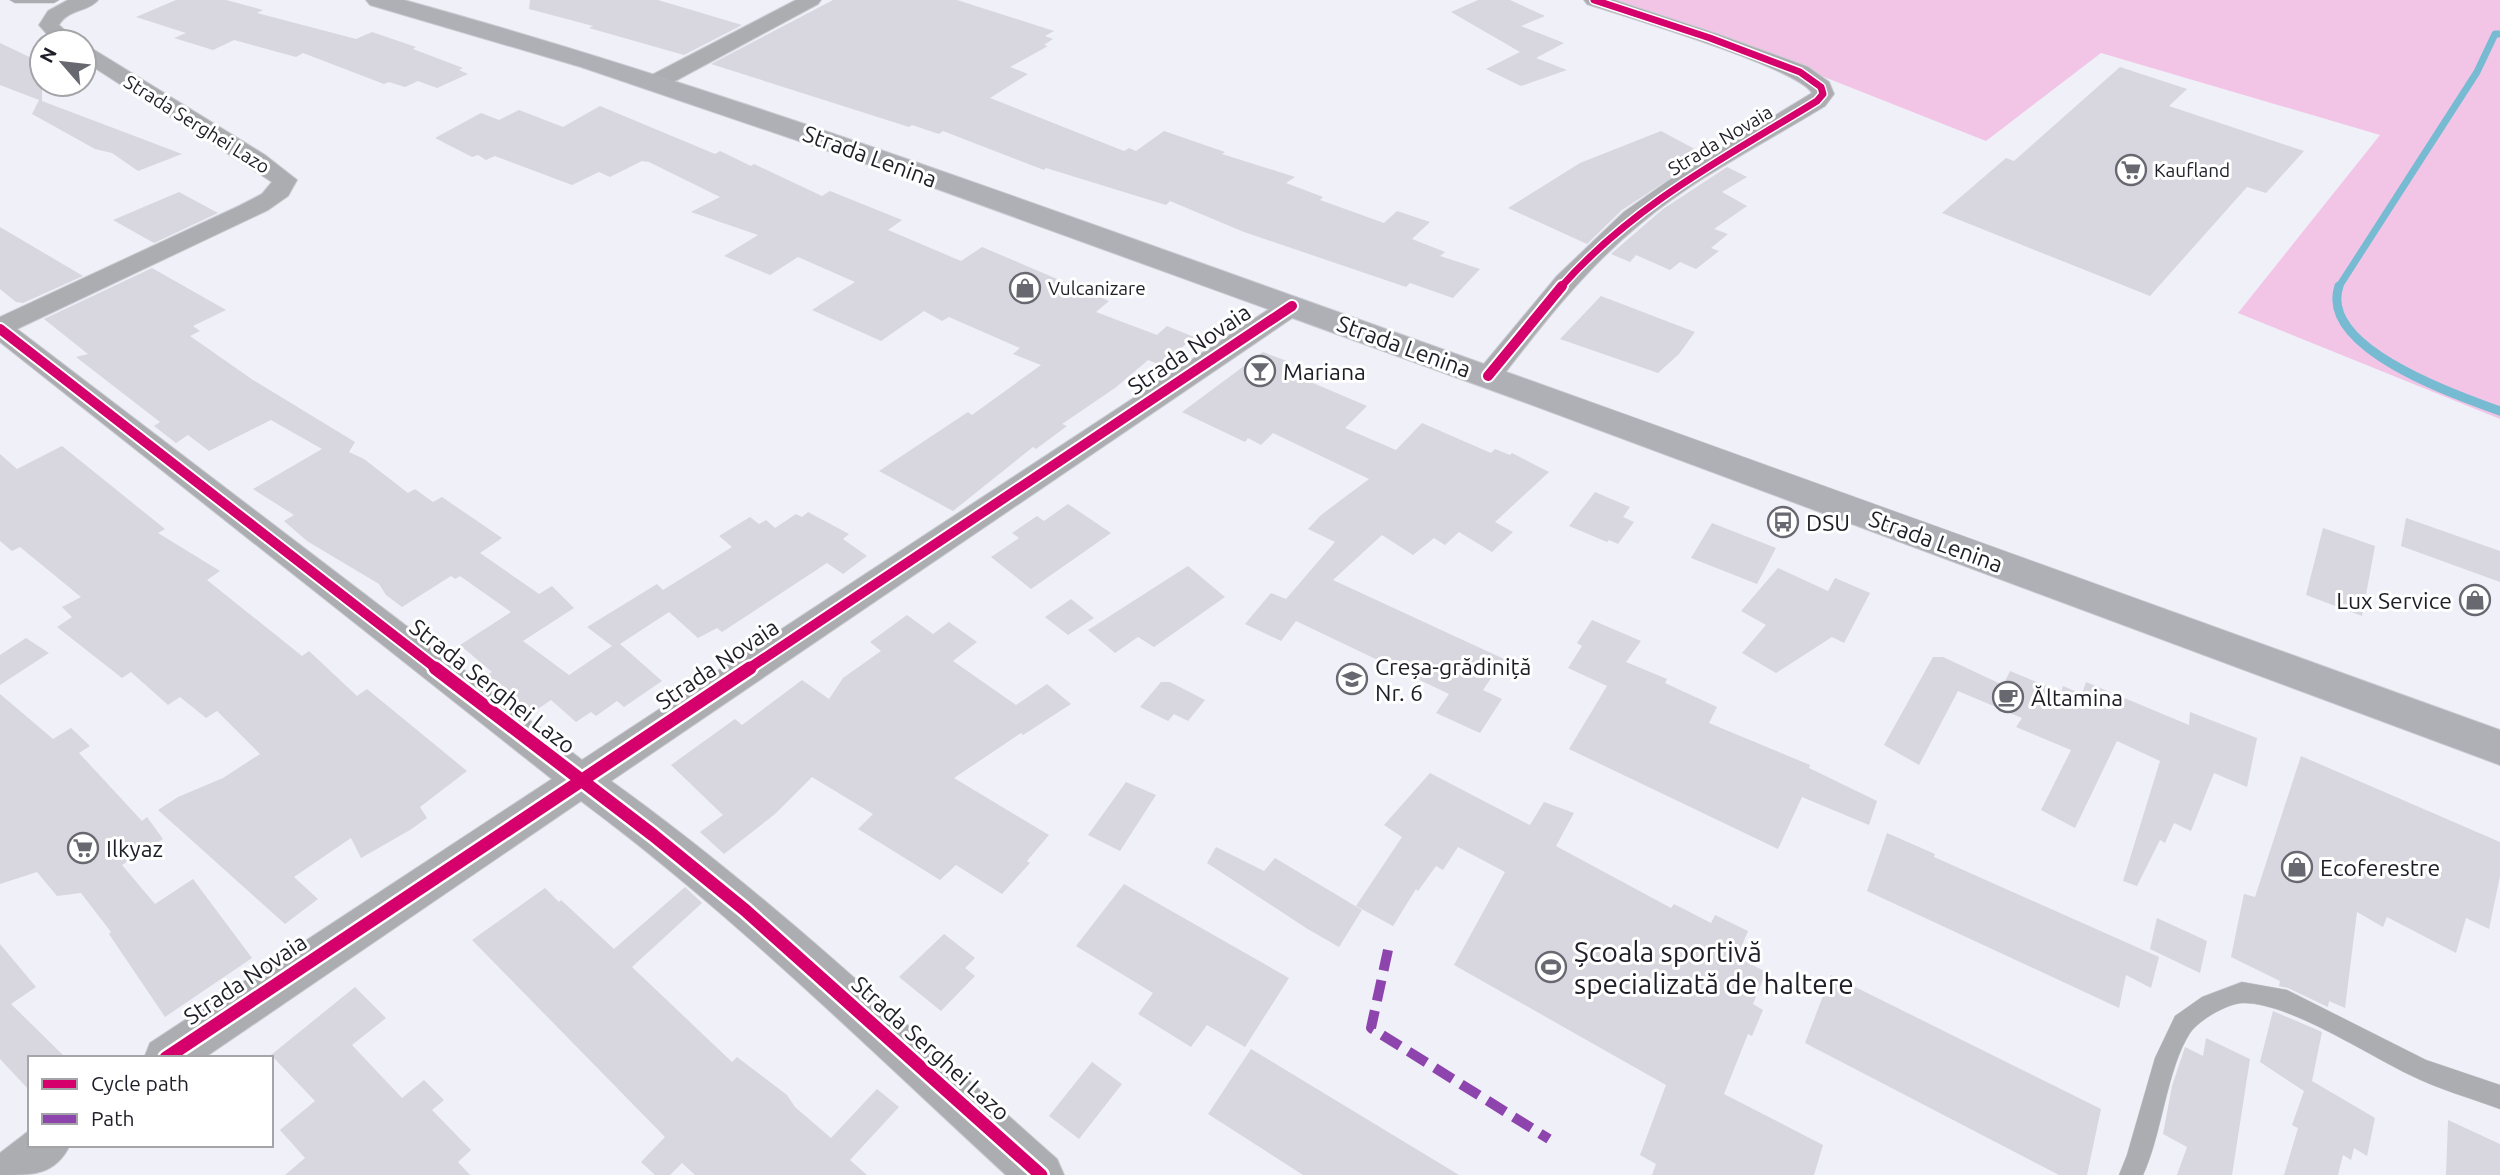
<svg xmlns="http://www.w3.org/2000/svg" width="2500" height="1175" font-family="Ubuntu,sans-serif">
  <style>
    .green { fill: #f2c5e7 }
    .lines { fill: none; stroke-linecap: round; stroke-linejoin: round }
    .stream-far1 { stroke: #77bbd2; stroke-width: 7 }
    .stream { stroke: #77bbd2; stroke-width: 9 }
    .building { fill: #d8d6de }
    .service-casing { stroke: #cbcbd3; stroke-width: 1 }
    .minor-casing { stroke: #cbcbd3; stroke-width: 2 }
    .primary-casing { stroke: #cbcbd3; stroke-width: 2 }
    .service { fill: #abadb1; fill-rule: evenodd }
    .minor { fill: #abadb1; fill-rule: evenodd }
    .primary { fill: #aeb0b6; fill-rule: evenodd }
    .quiet { stroke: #8e44ad; stroke-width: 10; stroke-dasharray: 21 10; stroke-linecap: butt }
    .cycleway-far2-casing { stroke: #fff; stroke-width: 10 }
    .cycleway-far1-casing { stroke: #fff; stroke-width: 14 }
    .cycleway-casing { stroke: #fff; stroke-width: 18 }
    .cycleway-far2 { stroke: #d6006c; stroke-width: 7 }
    .cycleway-far1 { stroke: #d6006c; stroke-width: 10 }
    .cycleway { stroke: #d6006c; stroke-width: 13 }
    .labels { text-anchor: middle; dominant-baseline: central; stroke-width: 6; stroke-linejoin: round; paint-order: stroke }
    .far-street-label { font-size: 19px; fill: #1e1e28; stroke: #fff }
    .far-poi-label { font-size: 19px; fill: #1e1e28; stroke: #fff; text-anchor: start }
    .street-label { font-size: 23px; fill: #1e1e28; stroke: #fff }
    .poi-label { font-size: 23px; fill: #1e1e28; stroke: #fff; text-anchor: start }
    .near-poi-label { font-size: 28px; fill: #1e1e28; stroke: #fff; text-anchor: start }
  </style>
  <rect width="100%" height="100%" fill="#f0f0f9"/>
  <path class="green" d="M 1616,0 L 2500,0 L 2500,419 L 2238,313 L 2380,135 L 2101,53 L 1986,141 L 1728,39 Z"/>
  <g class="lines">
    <path class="stream-far1" d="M 2338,288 L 2477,72 L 2495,34 L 2500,34"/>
    <path class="stream" d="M 2339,286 C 2318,348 2457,396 2500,411"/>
  </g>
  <path class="building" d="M 176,0 L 226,0 L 263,10 L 257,13 L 356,39 L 372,32 L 416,47 L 413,49 L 463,68 L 459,70 L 468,74 L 437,88 L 418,81 L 405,87 L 389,82 L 384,84 L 303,53 L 296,57 L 234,40 L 213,50 L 174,38 L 186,33 L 136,17 Z
    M 530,0 L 658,0 L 742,25 L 684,55 L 589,28 L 593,26 L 529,9 Z
    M 833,0 L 957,0 L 1054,31 L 1045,36 L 1053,39 L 1044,45 L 1048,46 L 1010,67 L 1028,74 L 990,98 L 1124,151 L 1129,148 L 1136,151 L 1164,131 L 1225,152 L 1222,154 L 1295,177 L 1286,183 L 1323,197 L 1320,200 L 1384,223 L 1397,211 L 1430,222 L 1412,239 L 1445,252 L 1440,256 L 1480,269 L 1453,298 L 1410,283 L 1406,287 L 1244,232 L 1170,201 L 1166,205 L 1046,168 L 1044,170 L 943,131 L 939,134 L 912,125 L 909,127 L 711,64 Z
    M 1478,0 L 1510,0 L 1545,16 L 1521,26 L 1564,43 L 1536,58 L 1567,70 L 1521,86 L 1486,69 L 1520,52 L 1451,12 Z
    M 0,43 L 42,63 L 42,101 L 182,154 L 138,171 L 112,153 L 95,149 L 32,114 L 39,100 L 0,85 Z
    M 2120,67 L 2187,89 L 2169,106 L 2304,151 L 2266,193 L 2247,187 L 2150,296 L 1942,213 L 2006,158 L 2014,161 Z
    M 600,106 L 715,154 L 720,151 L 751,166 L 754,164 L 822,196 L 830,191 L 902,220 L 888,230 L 961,261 L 982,247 L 1109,301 L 1096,312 L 1157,335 L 1167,326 L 1194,337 L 1161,365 L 1148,360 L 1115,388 L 1062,424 L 1067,426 L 1036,449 L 1033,447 L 953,511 L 879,471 L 968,412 L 972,415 L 1041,365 L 1013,354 L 1020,348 L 949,317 L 942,321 L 924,311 L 881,341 L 812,310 L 855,282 L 798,257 L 770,275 L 724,256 L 758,235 L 691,212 L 720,197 L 649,162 L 642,161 L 610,177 L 599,172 L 572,185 L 495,156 L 486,160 L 478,155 L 472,157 L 435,138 L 481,113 L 499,120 L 519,110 L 563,127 Z
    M 1661,131 L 1706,155 L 1622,210 L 1587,244 L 1508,208 L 1580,163 Z
    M 1727,167 L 1747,177 L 1722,192 L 1747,206 L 1714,229 L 1728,234 L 1711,248 L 1719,251 L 1696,269 L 1680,262 L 1670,270 L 1636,255 L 1630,262 L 1611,254 L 1663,209 Z
    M 179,192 L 218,213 L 154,243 L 113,220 Z
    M 0,227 L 83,276 L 23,303 L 16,302 L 0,289 Z
    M 152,268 L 226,310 L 193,326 L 200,331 L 190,336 L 253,380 L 355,442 L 349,452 L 364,459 L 408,493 L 415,489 L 433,502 L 442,497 L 502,538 L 480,553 L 539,594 L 552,586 L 574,608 L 523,641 L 569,675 L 612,646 L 587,627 L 657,584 L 663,590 L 732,547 L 719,536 L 750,517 L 759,524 L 766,520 L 775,528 L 796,514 L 802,517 L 808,512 L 849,534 L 843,539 L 867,556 L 843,574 L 827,563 L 722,632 L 717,628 L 698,638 L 669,612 L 620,644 L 662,681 L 624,707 L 617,701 L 596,716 L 591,712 L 576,722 L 551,700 L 529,715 L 481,679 L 492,672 L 460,645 L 511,612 L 460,576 L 455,579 L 451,576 L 402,607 L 386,595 L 379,584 L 307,541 L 284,521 L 294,515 L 253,489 L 322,449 L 271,420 L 209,451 L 188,435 L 176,443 L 154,426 L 160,422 L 76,357 L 88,354 L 44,319 Z
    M 1601,296 L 1695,332 L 1679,354 L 1658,373 L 1560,339 Z
    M 1263,352 L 1287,361 L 1283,366 L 1295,372 L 1292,374 L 1367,406 L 1345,428 L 1396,450 L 1422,423 L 1491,453 L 1495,449 L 1510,455 L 1512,453 L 1549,472 L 1495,522 L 1513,532 L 1492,552 L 1459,532 L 1445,545 L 1434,538 L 1413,555 L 1382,535 L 1333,580 L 1504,659 L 1483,690 L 1502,699 L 1480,733 L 1436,713 L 1449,694 L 1296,621 L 1281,641 L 1245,624 L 1271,593 L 1286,599 L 1335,542 L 1308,529 L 1321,515 L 1369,479 L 1273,433 L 1261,445 L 1248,438 L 1245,442 L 1182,412 Z
    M 62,446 L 165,529 L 158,533 L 220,571 L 207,580 L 302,656 L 309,651 L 357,696 L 367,689 L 467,771 L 420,807 L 427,818 L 410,830 L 361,858 L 351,838 L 294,877 L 318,899 L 285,924 L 158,810 L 178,797 L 223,778 L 260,754 L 217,711 L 206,718 L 180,697 L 168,705 L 131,672 L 122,678 L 57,627 L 72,617 L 62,607 L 81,597 L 20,547 L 12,551 L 0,541 L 0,454 L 17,469 Z
    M 1595,492 L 1630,507 L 1623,517 L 1634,522 L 1618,544 L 1609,540 L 1607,542 L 1569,526 Z
    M 1068,504 L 1111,533 L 1031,589 L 991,557 L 1019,538 L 1012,533 L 1037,516 L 1044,521 Z
    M 2406,518 L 2500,551 L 2500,582 L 2401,546 Z
    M 1712,523 L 1776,548 L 1757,584 L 1691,558 Z
    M 2323,528 L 2375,546 L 2362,616 L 2306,595 Z
    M 1188,566 L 1225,597 L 1154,647 L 1138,637 L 1115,653 L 1088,630 Z
    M 1778,568 L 1828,591 L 1835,578 L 1870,593 L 1844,643 L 1832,637 L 1776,673 L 1742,653 L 1766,625 L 1741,611 Z
    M 1071,599 L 1094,618 L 1068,635 L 1045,617 Z
    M 907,615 L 933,634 L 949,622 L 977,642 L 953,661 L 1016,705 L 1047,684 L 1071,704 L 1023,735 L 1021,733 L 954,778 L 1049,835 L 1027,861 L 1030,863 L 1002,894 L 956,865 L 940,880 L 858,829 L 873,814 L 812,777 L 775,814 L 724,854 L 700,832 L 723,815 L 671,765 L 735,719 L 742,725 L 802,680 L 829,699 L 843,678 L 881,651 L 870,642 Z
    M 1592,620 L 1641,641 L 1626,662 L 1667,679 L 1665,683 L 1717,707 L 1709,723 L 1810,765 L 1809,768 L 1877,801 L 1869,825 L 1802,797 L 1778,849 L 1569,749 L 1607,686 L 1568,668 L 1582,646 L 1577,643 Z
    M 26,638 L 49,653 L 0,685 L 0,655 Z
    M 1933,657 L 1943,657 L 2003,685 L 2010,671 L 2061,692 L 2063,686 L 2082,694 L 2086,682 L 2189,725 L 2190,712 L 2257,738 L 2247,787 L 2214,773 L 2191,831 L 2174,823 L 2165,843 L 2160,840 L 2137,886 L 2123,881 L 2160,761 L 2117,741 L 2075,828 L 2041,810 L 2071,750 L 2016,727 L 2022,718 L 1958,691 L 1919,765 L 1884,745 Z
    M 1161,682 L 1170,682 L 1205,700 L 1188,721 L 1174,714 L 1168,721 L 1140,707 Z
    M 0,694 L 53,739 L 71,728 L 90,746 L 79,753 L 142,821 L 147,817 L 163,839 L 122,865 L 155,904 L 193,879 L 252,958 L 165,1017 L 109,934 L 111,932 L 81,893 L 57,896 L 37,872 L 0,884 Z
    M 2301,756 L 2500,842 L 2500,876 L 2489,929 L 2466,918 L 2456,953 L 2387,917 L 2383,927 L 2357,912 L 2345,1008 L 2329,1001 L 2328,1007 L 2288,988 L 2279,986 L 2280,981 L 2231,957 L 2244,894 L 2255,897 Z
    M 1430,773 L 1530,825 L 1544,802 L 1574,813 L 1556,846 L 1671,908 L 1674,904 L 1711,923 L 1715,915 L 1748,931 L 1737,957 L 1766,972 L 1753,1004 L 1763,1010 L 1752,1036 L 1748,1034 L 1724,1094 L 1823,1145 L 1814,1175 L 1652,1175 L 1656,1164 L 1640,1155 L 1666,1085 L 1454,965 L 1505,872 L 1458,847 L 1443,870 L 1436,866 L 1418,891 L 1416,889 L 1393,926 L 1356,906 L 1402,837 L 1384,825 Z
    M 1126,782 L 1156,795 L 1120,851 L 1088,835 Z
    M 1887,833 L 1935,854 L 1934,857 L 2159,957 L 2151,988 L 2126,975 L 2119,1008 L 1867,891 Z
    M 1216,847 L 1264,871 L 1275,858 L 1362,910 L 1339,947 L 1306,928 L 1207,863 Z
    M 1124,884 L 1289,978 L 1245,1047 L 1207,1025 L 1191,1047 L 1138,1014 L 1153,993 L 1076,946 Z
    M 685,887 L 702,903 L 632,967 L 732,1062 L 737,1057 L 787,1095 L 795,1107 L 831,1138 L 877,1089 L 899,1107 L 850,1160 L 867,1175 L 695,1175 L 682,1163 L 670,1175 L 655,1175 L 641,1162 L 665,1137 L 472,940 L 545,888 L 559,902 L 561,900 L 614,949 Z
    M 2157,918 L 2207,941 L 2200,973 L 2150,949 Z
    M 944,934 L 975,958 L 965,968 L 975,976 L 941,1011 L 899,977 Z
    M 0,944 L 36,987 L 11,1004 L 66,1058 L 30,1058 L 30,1091 L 0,1059 Z
    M 1831,975 L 2101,1109 L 2087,1175 L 2059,1175 L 1805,1043 Z
    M 355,987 L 386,1018 L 352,1045 L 402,1098 L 424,1080 L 444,1100 L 432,1110 L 471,1150 L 458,1162 L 470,1175 L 285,1175 L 305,1158 L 280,1130 L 315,1101 L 271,1055 Z
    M 2273,1011 L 2322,1032 L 2312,1081 L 2375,1118 L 2367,1156 L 2354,1148 L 2351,1160 L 2343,1155 L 2338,1175 L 2284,1175 L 2298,1128 L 2292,1125 L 2304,1091 L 2260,1062 Z
    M 2206,1038 L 2250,1059 L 2232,1175 L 2177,1175 L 2187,1147 L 2163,1134 L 2172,1086 L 2185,1047 L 2203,1056 Z
    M 1251,1049 L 1459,1175 L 1303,1175 L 1208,1114 Z
    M 1092,1062 L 1122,1084 L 1079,1139 L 1049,1116 Z
    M 2448,1120 L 2500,1144 L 2500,1175 L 2446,1175 Z"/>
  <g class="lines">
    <g class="service-casing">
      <path id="service" d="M 10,0 L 59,0 L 54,3 L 15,3 Z
        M 2242,982 L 2287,990 L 2426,1060 L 2500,1085 L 2500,1109 C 2470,1098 2438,1089 2410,1075 C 2366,1054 2291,1004 2245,1003 C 2229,1002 2199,1020 2190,1033 C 2167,1068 2162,1134 2143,1175 L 2119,1175 L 2127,1155 L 2155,1058 L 2175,1016 L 2202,997 Z"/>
    </g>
    <g class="minor-casing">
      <path id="minor" d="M 68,0 L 98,0 C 88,12 68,9 59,25 L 78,42 L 54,42 L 39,25 L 48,11 Z
        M 796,0 L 821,0 L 818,4 L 664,87 L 648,87 L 645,82 L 648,77 Z
        M 1584,0 L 1614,0 L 1717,34 L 1808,67 L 1829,82 L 1834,94 L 1825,106 C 1763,144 1696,177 1640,224 C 1585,269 1541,326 1498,382 L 1488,385 L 1478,382 L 1474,376 L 1557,276 L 1624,212 L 1668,181 L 1812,93 C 1798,68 1624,16 1587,4 Z
        M 84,46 L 91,48 L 265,155 L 297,180 L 288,196 L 268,210 L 17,329 L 582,760 L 1283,300 L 1292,298 L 1301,300 L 1305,306 L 1301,312 L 611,781 C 770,895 911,1030 1057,1159 L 1064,1175 L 1006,1175 C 867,1047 733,914 581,801 L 204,1058 L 144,1058 L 150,1043 L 552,779 L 0,342 L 0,317 L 239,206 L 262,194 L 272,182 L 84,61 Z
        M 30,1130 L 30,1145 L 70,1145 C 55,1175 34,1175 0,1175 L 0,1153 Z"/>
    </g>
    <g class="primary-casing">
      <path id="primary" d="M 366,0 L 404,0 C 705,83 999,191 1293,296 C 1696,439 2098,585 2500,730 L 2500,765 L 1524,402 L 893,173 L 581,67 L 370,5 Z"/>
    </g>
    <use href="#service" class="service"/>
    <use href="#minor" class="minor"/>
    <use href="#primary" class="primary"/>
    <path class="quiet" d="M 1388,950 L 1371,1028 L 1549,1139"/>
    <g class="cycleway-far2-casing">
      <path id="cycleway-far2" d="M 1560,288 C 1633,205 1724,158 1817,101 L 1823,94 L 1821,87 L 1800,72 L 1710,38 L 1594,0"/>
    </g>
    <g class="cycleway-far1-casing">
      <path id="cycleway-far1" d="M 0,329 L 437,669
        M 1488,376 L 1562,286
        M 748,669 L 1292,306"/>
    </g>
    <g class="cycleway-casing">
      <path id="cycleway" d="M 435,668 L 653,835 L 745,910 L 1041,1175
        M 166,1058 L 750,668"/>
    </g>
    <use href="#cycleway-far2" class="cycleway-far2"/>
    <use href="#cycleway-far1" class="cycleway-far1"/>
    <use href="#cycleway" class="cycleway"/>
  </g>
  <defs>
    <g id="supermarket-ring" transform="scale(1.575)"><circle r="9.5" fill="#fff" stroke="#686871" stroke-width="1.5"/><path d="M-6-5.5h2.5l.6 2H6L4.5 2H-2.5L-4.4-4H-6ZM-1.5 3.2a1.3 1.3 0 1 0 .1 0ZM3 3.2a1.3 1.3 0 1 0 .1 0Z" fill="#686871"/></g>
    <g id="shop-ring" transform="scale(1.575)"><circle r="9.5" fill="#fff" stroke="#686871" stroke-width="1.5"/><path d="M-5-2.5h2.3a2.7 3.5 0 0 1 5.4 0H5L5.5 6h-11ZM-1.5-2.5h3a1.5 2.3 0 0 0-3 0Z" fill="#686871"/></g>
    <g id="bar-ring" transform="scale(1.575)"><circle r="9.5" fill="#fff" stroke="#686871" stroke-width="1.5"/><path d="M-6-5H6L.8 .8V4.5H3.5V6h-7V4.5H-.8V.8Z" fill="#686871"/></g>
    <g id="bus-ring" transform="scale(1.575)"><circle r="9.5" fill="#fff" stroke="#686871" stroke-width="1.5"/><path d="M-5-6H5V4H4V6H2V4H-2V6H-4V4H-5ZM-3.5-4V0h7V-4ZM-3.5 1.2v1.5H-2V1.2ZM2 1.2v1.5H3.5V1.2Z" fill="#686871"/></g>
    <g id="school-ring" transform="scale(1.575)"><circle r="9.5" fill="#fff" stroke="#686871" stroke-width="1.5"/><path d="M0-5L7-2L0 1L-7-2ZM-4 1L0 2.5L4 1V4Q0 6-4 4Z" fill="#686871"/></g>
    <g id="cafe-ring" transform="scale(1.575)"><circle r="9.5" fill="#fff" stroke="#686871" stroke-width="1.5"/><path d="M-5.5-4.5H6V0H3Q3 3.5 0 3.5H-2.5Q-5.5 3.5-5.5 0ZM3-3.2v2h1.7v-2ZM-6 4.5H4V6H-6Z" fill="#686871"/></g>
    <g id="stadium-ring" transform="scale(1.575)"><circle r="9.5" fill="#fff" stroke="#686871" stroke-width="1.5"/><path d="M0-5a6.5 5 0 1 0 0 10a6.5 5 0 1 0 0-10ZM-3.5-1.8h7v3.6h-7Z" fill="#686871"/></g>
  </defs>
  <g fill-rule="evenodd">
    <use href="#supermarket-ring" x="2131" y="170"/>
    <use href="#shop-ring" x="1025" y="288"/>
    <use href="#bar-ring" x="1260" y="371"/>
    <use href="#bus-ring" x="1783" y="522"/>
    <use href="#shop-ring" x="2475" y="600"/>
    <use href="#school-ring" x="1352" y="679"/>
    <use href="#cafe-ring" x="2008" y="697"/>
    <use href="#supermarket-ring" x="83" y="848"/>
    <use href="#shop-ring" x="2297" y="867"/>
    <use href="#stadium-ring" x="1551" y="967"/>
  </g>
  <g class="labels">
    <g class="far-street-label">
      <text transform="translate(197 124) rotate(32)">Strada Serghei Lazo</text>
      <text transform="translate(1720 140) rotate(-31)">Strada Novaia</text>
    </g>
    <g class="far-poi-label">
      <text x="2154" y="170">Kaufland</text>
      <text x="1048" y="288">Vulcanizare</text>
    </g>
    <g class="street-label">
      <text transform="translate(870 156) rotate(20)">Strada Lenina</text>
      <text transform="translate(1404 346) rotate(20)">Strada Lenina</text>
      <text transform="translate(1189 349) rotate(-34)">Strada Novaia</text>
      <text transform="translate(1936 541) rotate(20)">Strada Lenina</text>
      <text transform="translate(717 664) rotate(-34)">Strada Novaia</text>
      <text transform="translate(493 686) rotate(38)">Strada Serghei Lazo</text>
      <text transform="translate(245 979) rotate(-34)">Strada Novaia</text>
      <text transform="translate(931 1048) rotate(42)">Strada Serghei Lazo</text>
    </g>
    <g class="poi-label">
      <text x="1283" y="371">Mariana</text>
      <text x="1806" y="522">DSU</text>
      <text x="2452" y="600" text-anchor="end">Lux Service</text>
      <text x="1375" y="666">Creșa-grădiniță<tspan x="1375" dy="26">Nr. 6</tspan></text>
      <text x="2031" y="697">Ăltamina</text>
      <text x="106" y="848">Ilkyaz</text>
      <text x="2320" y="867">Ecoferestre</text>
    </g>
    <g class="near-poi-label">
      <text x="1574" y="951">Școala sportivă<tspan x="1574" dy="32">specializată de haltere</tspan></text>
    </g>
  </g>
  <rect x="28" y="1056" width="245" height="91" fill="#ffffff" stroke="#a5a5a9" stroke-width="2"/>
  <rect x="42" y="1079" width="35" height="10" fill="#d6006c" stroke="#a5a5a9" stroke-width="2"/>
  <text x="91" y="1091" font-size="21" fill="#1e1e28">Cycle path</text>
  <rect x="42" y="1114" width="35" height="10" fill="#8e44ad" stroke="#a5a5a9" stroke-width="2"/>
  <text x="91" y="1126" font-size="21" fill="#1e1e28">Path</text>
  <g transform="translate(63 63) rotate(298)"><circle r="33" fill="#ffffff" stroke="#a5a5a9" stroke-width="2"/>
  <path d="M0-5L12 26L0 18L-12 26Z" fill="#686871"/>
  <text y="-10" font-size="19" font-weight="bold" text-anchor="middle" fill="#1e1e28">N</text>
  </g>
</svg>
